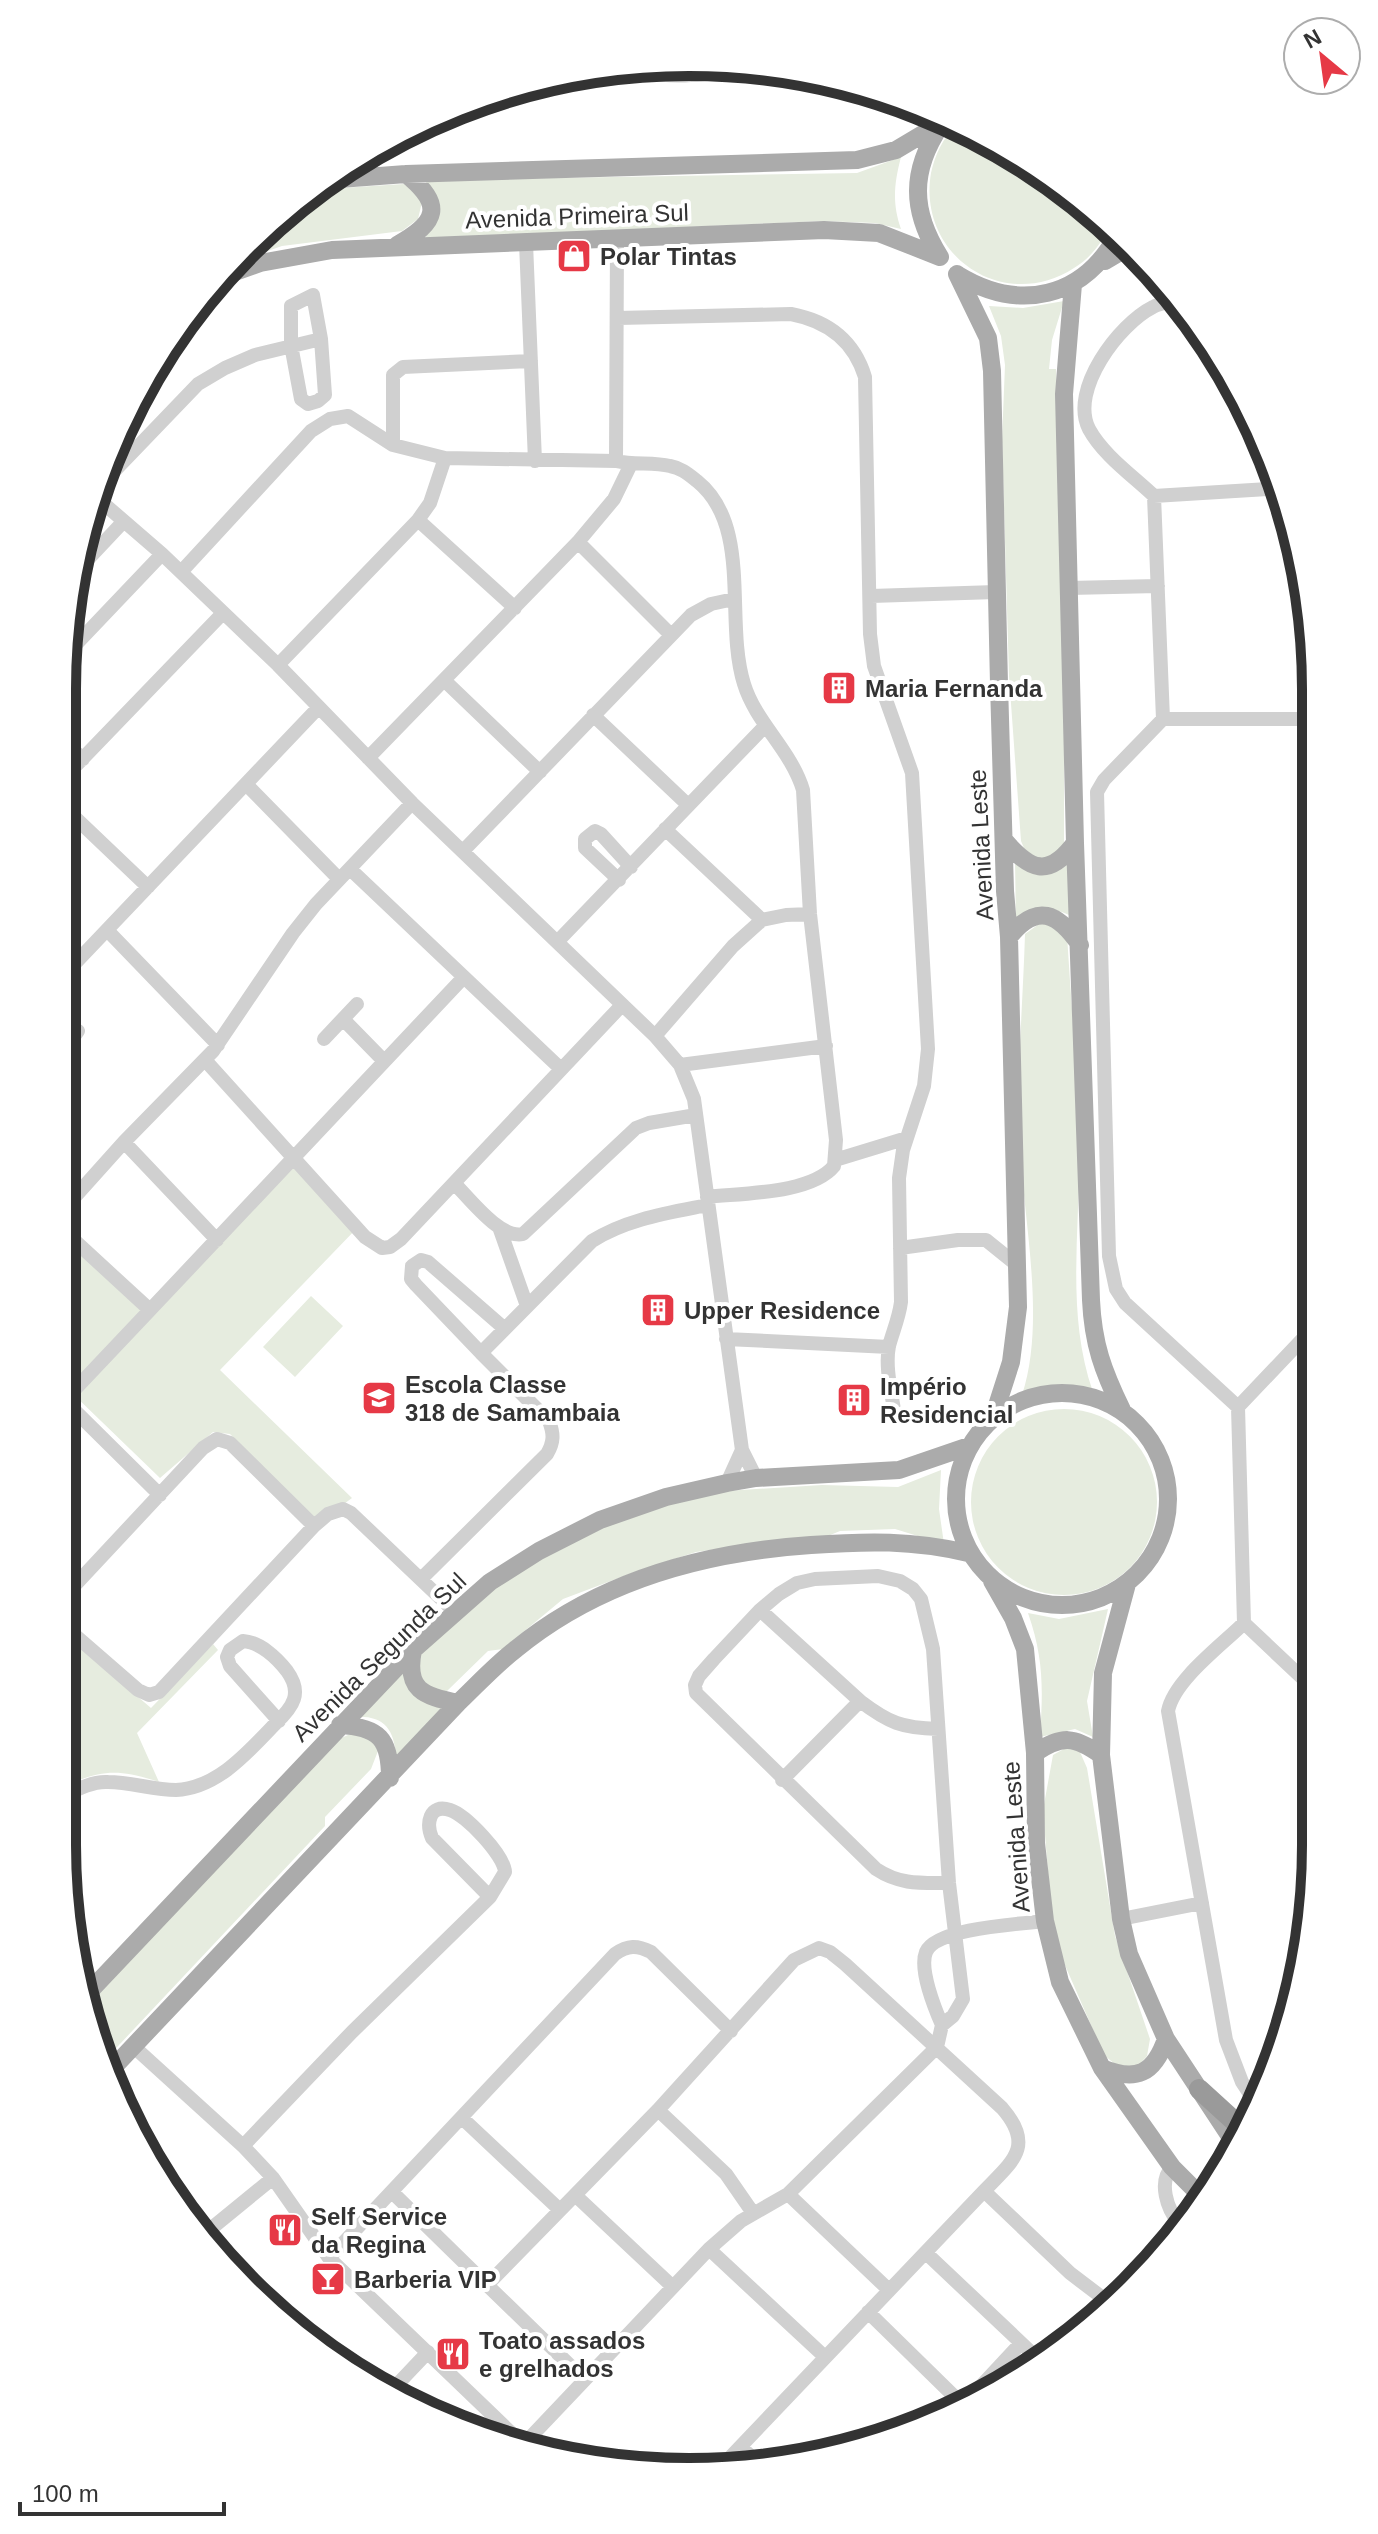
<svg xmlns="http://www.w3.org/2000/svg" width="1378" height="2534" font-family="Arial,sans-serif">
  <style>
    .green { fill: #e6ecdf }
    .lines { fill: none; stroke-linecap: round; stroke-linejoin: round }
    .minor { stroke: #d0d0d0; stroke-width: 14 }
    .major { stroke: #ababab; stroke-width: 18 }
    .highway { stroke: #9a9a9a; stroke-width: 20 }
    .labels { text-anchor: middle; dominant-baseline: central; stroke-width: 8; stroke-linejoin: round; paint-order: stroke }
    .street-label { font-size: 24px; fill: #333; stroke: #fff }
    .poi-label { font-size: 24px; font-weight: bold; fill: #333; stroke: #fff; text-anchor: start }
    .rim { fill: none; stroke: #333; stroke-width: 10 }
  </style>
  <rect width="100%" height="100%" fill="#fff"/>
  <path class="green" d="M 957,125 L 1002,146 L 1108,227 C 1102,244 1089,259 1074,268 C 1003,314 917,255 931,173 C 935,155 943,137 957,125 Z
    M 901,157 C 894,184 892,203 901,229 L 875,223 L 821,221 L 424,239 L 431,230 L 426,180 L 857,173 Z
    M 404,184 L 416,192 L 422,202 L 418,219 L 402,231 L 282,246 L 230,264 L 310,190 Z
    M 1064,301 L 1052,340 L 1049,369 L 1056,369 L 1064,583 L 1064,846 L 1052,857 L 1037,860 L 1024,848 L 1021,841 L 1009,676 L 1002,440 L 1005,365 L 1001,336 L 989,306 L 1023,308 Z
    M 1015,861 L 1061,869 L 1072,861 L 1073,917 C 1047,903 1040,911 1016,924 Z
    M 1048,923 L 1067,935 C 1071,1004 1078,1074 1079,1143 C 1081,1226 1065,1312 1093,1392 L 1058,1387 L 1022,1395 C 1046,1322 1024,1224 1020,1147 C 1016,1077 1023,1004 1025,934 L 1039,924 Z
    M 293,1153 L 359,1226 L 220,1370 L 352,1498 L 318,1523 L 230,1434 L 213,1432 L 160,1478 L 72,1393 Z
    M 63,1235 L 145,1311 L 74,1381 L 63,1369 Z
    M 311,1296 L 343,1326 L 295,1377 L 263,1347 Z
    M971 1502a93 93 0 1 1 186 0a93 93 0 1 1-186 0Z
    M 941,1470 L 939,1509 L 944,1544 L 895,1529 L 840,1531 L 823,1538 L 766,1542 L 696,1552 L 640,1570 L 563,1599 L 503,1649 L 488,1651 L 447,1691 L 431,1694 L 414,1666 L 419,1654 L 462,1611 L 535,1559 L 594,1529 L 653,1507 L 725,1491 L 822,1485 L 898,1487 Z
    M 1108,1609 L 1087,1701 L 1093,1737 L 1075,1729 L 1040,1737 C 1043,1689 1044,1659 1028,1613 L 1059,1619 Z
    M 62,1632 L 151,1708 L 213,1644 L 218,1650 L 137,1733 L 159,1782 C 116,1768 102,1770 62,1787 Z
    M 402,1668 L 444,1707 L 396,1756 C 394,1728 383,1715 354,1717 Z
    M 355,1732 L 372,1739 L 378,1751 L 371,1769 L 325,1817 L 325,1826 L 103,2062 L 95,2047 L 87,1998 L 339,1739 Z
    M 1069,1746 L 1080,1752 L 1087,1768 L 1115,1936 L 1150,2039 L 1147,2056 L 1136,2068 L 1116,2065 L 1104,2055 L 1061,1956 L 1051,1909 L 1043,1810 L 1053,1755 Z"/>
  <g class="lines">
    <path class="minor" d="M 630,66 C 663,85 729,70 767,67
      M 354,162 L 366,177
      M 526,243 L 535,461
      M 1177,300 C 1169,302 1160,303 1153,307 C 1119,324 1069,390 1089,429 C 1103,455 1133,476 1154,496 L 1163,719 L 1104,780 L 1097,792 L 1109,1256 L 1116,1289 L 1125,1303 L 1238,1407
      M 618,318 L 791,314 C 828,321 854,341 865,377 L 870,634 L 874,666 L 912,773 L 928,1049 L 924,1086 L 903,1150 L 899,1178 L 901,1302 C 899,1318 893,1331 889,1346 C 885,1366 891,1390 894,1410
      M 393,445 L 393,375 L 403,367 L 531,361
      M 616,461 L 617,239
      M 100,486 L 198,384 L 225,368 L 255,355 L 321,339 L 325,395 L 318,401 L 308,404 L 301,399 L 291,345 L 291,306 L 313,295 L 321,339
      M 1154,496 L 1283,488
      M 96,497 L 162,554 L 278,665 L 412,803 L 655,1036 L 680,1065 L 694,1099 L 742,1450 L 756,1478
      M 418,520 L 515,608
      M 578,542 L 671,635
      M 76,572 L 123,522
      M 181,572 L 311,431 L 330,419 L 348,416 L 393,445 L 445,458 L 616,461 C 634,465 653,462 670,466 C 681,468 688,474 697,481 C 753,526 724,621 744,684 C 756,723 791,750 803,790 L 810,914 L 836,1140 L 834,1166 C 811,1194 742,1193 707,1197
      M 1069,588 L 1158,586
      M 871,596 L 996,592
      M 63,658 L 162,554
      M 278,665 L 418,520 L 430,503 L 445,458
      M 445,681 L 540,772
      M 593,715 L 688,805
      M 1163,719 L 1311,719
      M 63,741 L 83,759
      M 368,758 L 578,542 L 614,499 L 631,464
      M 63,779 L 223,613
      M 246,784 L 339,879
      M 63,806 L 148,887
      M 665,829 L 762,920
      M 463,851 L 691,615 L 711,604 L 734,599
      M 350,869 L 561,1069
      M 619,880 L 585,848 L 585,839 L 595,831 L 601,834 L 631,867
      M 107,930 L 218,1045
      M 558,941 L 765,726
      M 63,976 L 319,707
      M 343,1019 L 384,1061
      M 655,1036 L 733,946 L 762,920 L 786,915 L 810,914
      M 324,1039 L 357,1004
      M 63,1052 L 78,1031
      M 205,1060 L 365,1237 L 382,1248 L 390,1247 L 401,1239 L 622,1005
      M 680,1065 L 826,1046
      M 124,1142 L 217,1240
      M 835,1160 L 907,1138
      M 454,1183 C 470,1199 500,1239 523,1234 L 636,1128 L 649,1123 L 696,1115
      M 63,1210 L 124,1142 L 213,1051 L 293,933 L 316,904 L 412,803
      M 499,1227 L 527,1306
      M 63,1230 L 150,1310 L 463,978
      M 900,1248 L 958,1240 L 986,1240 L 1017,1265
      M 1313,1328 L 1238,1407 L 1244,1623 L 1314,1689
      M 726,1339 L 889,1347
      M 481,1353 L 416,1285 L 411,1279 L 412,1266 L 421,1260 L 428,1262 L 505,1329
      M 65,1401 L 160,1495
      M 62,1403 L 150,1310
      M 727,1483 L 742,1450
      M 421,1579 L 547,1454 C 554,1442 554,1434 549,1421 L 481,1353 L 592,1241 C 627,1219 668,1213 708,1205
      M 62,1599 L 203,1448 L 217,1439 L 230,1443 L 314,1526
      M 760,1610 L 860,1701 L 782,1780
      M 1244,1623 C 1222,1645 1174,1680 1168,1711 L 1226,2040 L 1242,2082 L 1255,2102
      M 62,1624 L 138,1690 L 149,1695 L 159,1692 L 314,1526 L 328,1514 L 343,1509 L 351,1513 L 455,1612
      M 860,1701 C 889,1723 902,1728 938,1729
      M 62,1797 C 76,1790 92,1781 108,1782 C 131,1782 153,1790 176,1790 C 218,1788 249,1751 276,1723 C 293,1707 303,1693 287,1671 C 277,1658 260,1642 243,1641 L 230,1650 L 227,1657 L 230,1666 L 279,1721
      M 1121,1919 L 1202,1903
      M 942,2025 C 935,2009 919,1969 926,1952 C 936,1928 1020,1924 1045,1921
      M 133,2046 L 243,2146 L 273,2178 L 329,2258 L 529,2450
      M 658,2110 L 726,2174 L 753,2213
      M 462,2118 L 560,2210
      M 243,2146 L 352,2032 L 490,1897 L 505,1872 C 504,1855 466,1815 450,1810 C 429,1803 426,1824 432,1838 L 490,1897
      M 1172,2167 C 1158,2182 1167,2209 1179,2223
      M 392,2192 L 487,2285
      M 788,2194 L 889,2290
      M 575,2195 L 672,2286
      M 202,2236 L 273,2178
      M 709,2249 L 825,2357
      M 926,2253 L 1036,2357
      M 329,2258 L 615,1954 C 628,1945 637,1945 651,1952 L 731,2031
      M 868,2312 L 962,2404
      M 584,2379 L 487,2285 L 658,2110 L 794,1960 L 819,1948 L 830,1952 L 845,1964 L 1002,2108 C 1035,2146 1013,2161 984,2191 L 1070,2273 L 1112,2305
      M 392,2390 L 428,2352
      M 968,2400 L 1021,2343
      M 523,2445 L 709,2249 L 741,2221 L 788,2194 L 937,2047 L 942,2025 L 953,2016 L 963,1999 L 949,1883 L 933,1649 L 921,1599 L 913,1589 L 900,1581 L 878,1576 L 815,1579 L 797,1583 L 779,1594 L 760,1610 L 714,1659 L 699,1676 L 695,1685 L 696,1693 L 876,1869 C 900,1885 921,1883 949,1883
      M 741,2447 L 759,2464
      M 719,2469 L 984,2191"/>
    <path class="major" d="M 326,180 L 406,174 L 857,160 L 896,150 L 943,122
      M 397,245 C 438,222 444,205 406,174
      M 940,257 C 911,211 910,171 941,125
      M 1105,261 L 1132,245
      M 957,274 L 988,338 L 992,371 L 999,684 L 1005,891 L 1009,937 L 1018,1307 L 1011,1362 L 993,1418
      M 958,275 C 1019,312 1083,299 1118,234
      M 215,279 L 260,263 L 332,250 L 824,230 L 879,233 L 940,257
      M 1073,284 L 1064,394 L 1075,843 L 1091,1300 C 1093,1344 1103,1371 1122,1410
      M 1004,840 C 1030,870 1048,879 1075,843
      M 1009,937 C 1037,902 1058,913 1080,945
      M956 1499a106 106 0 1 1 212 0a106 106 0 1 1-212 0Z
      M 992,1581 L 1013,1618 L 1025,1649 L 1035,1753 L 1036,1843 L 1045,1921 L 1060,1982 L 1102,2068 L 1172,2167 L 1201,2196
      M 1127,1584 L 1103,1673 L 1101,1755 L 1121,1919 L 1129,1954 L 1166,2039 L 1237,2147
      M 413,1650 C 405,1690 423,1696 458,1703
      M 340,1725 C 379,1727 390,1739 390,1778
      M 1035,1753 C 1062,1735 1074,1736 1101,1755
      M 87,1994 L 413,1650 L 490,1582 L 539,1551 L 600,1520 L 666,1497 L 727,1483 L 756,1478 L 899,1470 L 969,1446
      M 1102,2068 C 1136,2082 1154,2074 1166,2039
      M 109,2072 L 458,1703 C 477,1685 495,1665 516,1649 C 600,1580 705,1552 811,1545 C 867,1541 912,1540 968,1553"/>
    <path class="highway" d="M 1199,2089 L 1244,2130"/>
  </g>
  <defs>
    <g id="shop-square" transform="scale(1.8)"><rect x="-9" y="-9" width="18" height="18" rx="4" fill="#e63946" stroke="#fff"/><path d="M-5-2.5h2.3a2.7 3.5 0 0 1 5.4 0H5L5.5 6h-11ZM-1.5-2.5h3a1.5 2.3 0 0 0-3 0Z" fill="#fff"/></g>
    <g id="building-square" transform="scale(1.8)"><rect x="-9" y="-9" width="18" height="18" rx="4" fill="#e63946" stroke="#fff"/><path d="M-4-6H4V6H1V3H-1V6H-4ZM-2.5-4.3h1.7v1.8h-1.7ZM.8-4.3h1.7v1.8H.8ZM-2.5-1h1.7V.8h-1.7ZM.8-1h1.7V.8H.8Z" fill="#fff"/></g>
    <g id="school-square" transform="scale(1.8)"><rect x="-9" y="-9" width="18" height="18" rx="4" fill="#e63946" stroke="#fff"/><path d="M0-5L7-2L0 1L-7-2ZM-4 1L0 2.5L4 1V4Q0 6-4 4Z" fill="#fff"/></g>
    <g id="restaurant-square" transform="scale(1.8)"><rect x="-9" y="-9" width="18" height="18" rx="4" fill="#e63946" stroke="#fff"/><path d="M-5-6h1v4h1v-4h1v4h1v-4h1v5L-1.5 .5V6h-2V.5L-5-1ZM5-6V6H3V1.5H1.5Q1.5-4 5-6Z" fill="#fff"/></g>
    <g id="bar-square" transform="scale(1.8)"><rect x="-9" y="-9" width="18" height="18" rx="4" fill="#e63946" stroke="#fff"/><path d="M-6-5H6L.8 .8V4.5H3.5V6h-7V4.5H-.8V.8Z" fill="#fff"/></g>
  </defs>
  <g fill-rule="evenodd">
    <use href="#shop-square" x="574" y="256"/>
    <use href="#building-square" x="839" y="688"/>
    <use href="#building-square" x="658" y="1310"/>
    <use href="#school-square" x="379" y="1398"/>
    <use href="#building-square" x="854" y="1400"/>
    <use href="#restaurant-square" x="285" y="2230"/>
    <use href="#bar-square" x="328" y="2279"/>
    <use href="#restaurant-square" x="453" y="2354"/>
  </g>
  <g class="labels">
    <g class="street-label">
      <text transform="translate(577 216) rotate(-2)">Avenida Primeira Sul</text>
      <text transform="translate(981 845) rotate(-93)">Avenida Leste</text>
      <text transform="translate(379 1657) rotate(-44)">Avenida Segunda Sul</text>
      <text transform="translate(1016 1837) rotate(-94)">Avenida Leste</text>
    </g>
    <g class="poi-label">
      <text x="600" y="256">Polar Tintas</text>
      <text x="865" y="688">Maria Fernanda</text>
      <text x="684" y="1310">Upper Residence</text>
      <text x="405" y="1384">Escola Classe<tspan x="405" dy="28">318 de Samambaia</tspan></text>
      <text x="880" y="1386">Império<tspan x="880" dy="28">Residencial</tspan></text>
      <text x="311" y="2216">Self Service<tspan x="311" dy="28">da Regina</tspan></text>
      <text x="354" y="2279">Barberia VIP</text>
      <text x="479" y="2340">Toato assados<tspan x="479" dy="28">e grelhados</tspan></text>
    </g>
  </g>
  <path d="M0 0H1378V2534H0ZM689 76H689A613 613 0 0 1 1302 689V1845A613 613 0 0 1 689 2458H689A613 613 0 0 1 76 1845V689A613 613 0 0 1 689 76Z" fill="#fff" fill-rule="evenodd"/>
  <path class="rim" d="M689 76H689A613 613 0 0 1 1302 689V1845A613 613 0 0 1 689 2458H689A613 613 0 0 1 76 1845V689A613 613 0 0 1 689 76Z"/>
  <g transform="translate(1322 56) rotate(331)"><circle r="38" fill="#ffffff" stroke="#adadad" stroke-width="2"/>
  <path d="M0-6L14 30L0 20L-14 30Z" fill="#e63946"/>
  <text y="-12" font-size="22" font-weight="bold" text-anchor="middle" fill="#333333">N</text>
  </g>
  <path d="M20 2502v12h204v-12" fill="none" stroke="#333333" stroke-width="4"/>
  <text x="32" y="2502" font-size="24" fill="#333333" stroke="#ffffff" stroke-width="6" paint-order="stroke">100 m</text>
</svg>
